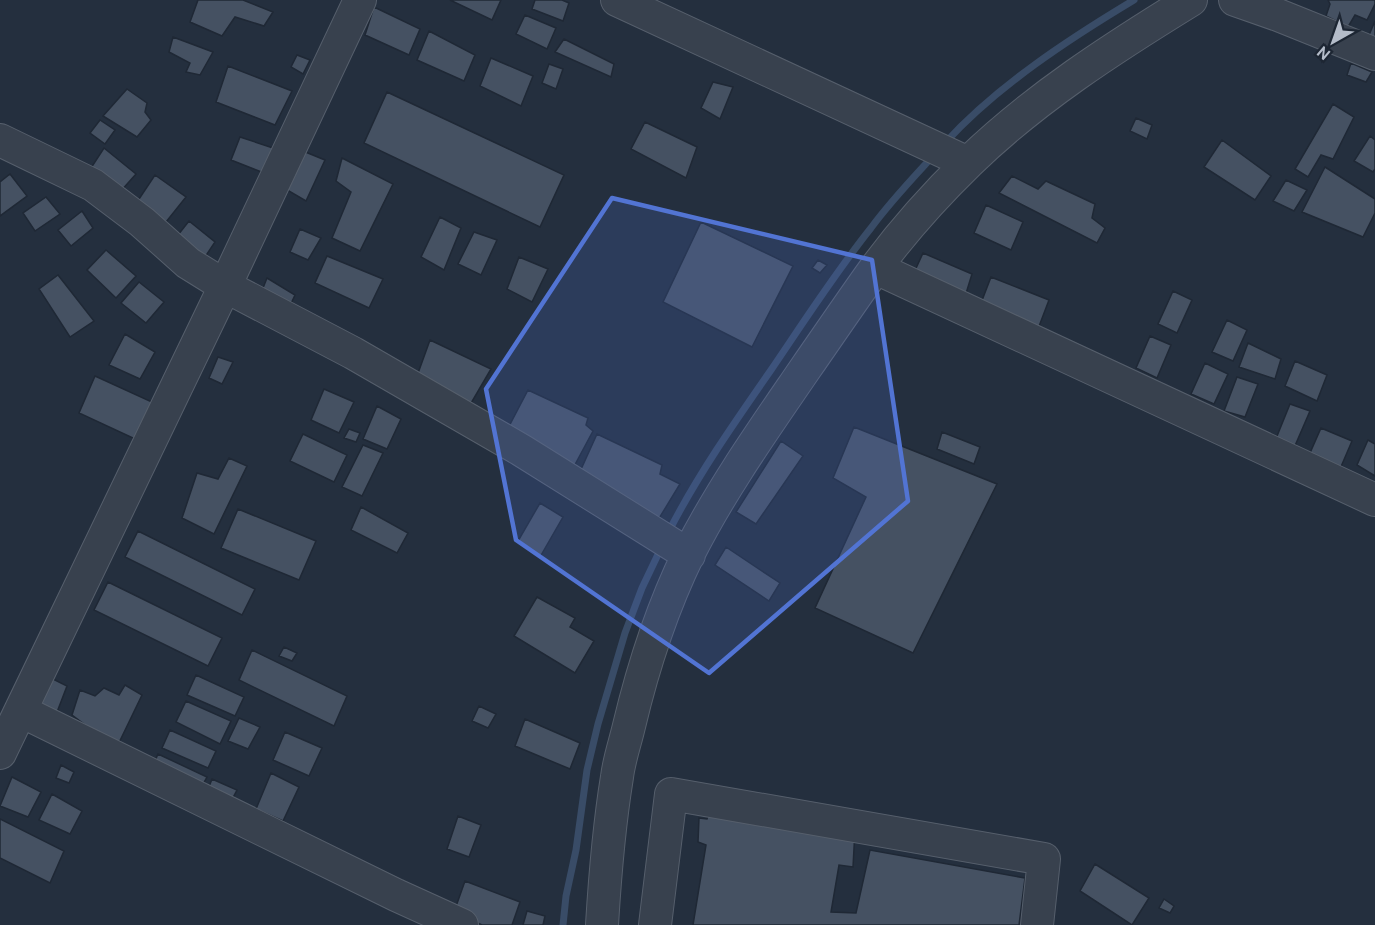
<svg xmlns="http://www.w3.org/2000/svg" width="1375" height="925" font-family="Cabin,sans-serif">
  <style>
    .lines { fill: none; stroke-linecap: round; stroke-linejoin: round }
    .stream { stroke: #394c67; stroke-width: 7 }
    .building { fill: #455162; stroke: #1f2835; stroke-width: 1.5 }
    .minor-casing { stroke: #565f6c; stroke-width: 34 }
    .minor { stroke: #38414e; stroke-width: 32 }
    .marked { fill: #5274d3; fill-opacity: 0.2; stroke: #5274d3; stroke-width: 4.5; stroke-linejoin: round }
  </style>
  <rect width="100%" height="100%" fill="#242f3e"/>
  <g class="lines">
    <path class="stream" d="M 945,143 C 997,86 1069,39 1134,0
      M 668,533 C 697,476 734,423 771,370 C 803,323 835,273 871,228 C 890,202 912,179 934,155
      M 563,925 L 566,896 L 576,850 L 587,770 L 598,724 L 625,633 L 642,588 L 662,546"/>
  </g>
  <path class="building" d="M 198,0 L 243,0 L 273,12 L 264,26 L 235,17 L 222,36 L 190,22 Z
    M 450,0 L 501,0 L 492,20 Z
    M 535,0 L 562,0 L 569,3 L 563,21 L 532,9 Z
    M 1328,0 L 1375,0 L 1375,4 L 1367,20 L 1355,15 L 1348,27 L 1326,16 L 1330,4 Z
    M 374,7 L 420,29 L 409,55 L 365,35 Z
    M 525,15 L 556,28 L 547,49 L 516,34 Z
    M 1375,21 L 1375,45 L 1366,42 Z
    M 429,31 L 475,55 L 464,81 L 417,60 Z
    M 173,37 L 213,52 L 200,75 L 186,72 L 190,63 L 169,52 Z
    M 564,39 L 614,64 L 611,77 L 555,52 Z
    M 297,55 L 310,60 L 303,74 L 291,67 Z
    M 491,58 L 533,76 L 521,106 L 480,86 Z
    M 1351,63 L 1372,72 L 1366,82 L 1347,75 Z
    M 549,64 L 563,69 L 556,89 L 542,83 Z
    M 228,66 L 292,91 L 275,125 L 216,102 Z
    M 713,82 L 733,87 L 720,119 L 701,108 Z
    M 127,89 L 147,103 L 145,112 L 151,120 L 137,137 L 103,116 Z
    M 387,92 L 564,175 L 540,227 L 364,143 Z
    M 1333,104 L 1354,117 L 1333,159 L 1321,155 L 1308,177 L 1295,169 Z
    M 1136,118 L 1152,125 L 1147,139 L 1130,131 Z
    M 100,120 L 115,130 L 105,144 L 90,133 Z
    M 645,122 L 697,147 L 686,178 L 631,149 Z
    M 1370,136 L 1375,140 L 1375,169 L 1373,172 L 1354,161 Z
    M 240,137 L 276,149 L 264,173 L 231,160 Z
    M 1222,140 L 1271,176 L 1255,200 L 1204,167 Z
    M 104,148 L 136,174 L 120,192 L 89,171 Z
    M 298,149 L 325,160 L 306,201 L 282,187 Z
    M 342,158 L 393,184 L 360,251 L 332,238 L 351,192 L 336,181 Z
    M 1325,167 L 1375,199 L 1375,213 L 1363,237 L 1302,212 Z
    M 10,174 L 27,196 L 0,216 L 0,182 Z
    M 155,175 L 186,197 L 166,222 L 137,202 Z
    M 1012,176 L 1038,189 L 1046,181 L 1095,204 L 1092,218 L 1105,228 L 1097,243 L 999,193 Z
    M 1286,180 L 1307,190 L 1294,211 L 1273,201 Z
    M 46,197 L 60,214 L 35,231 L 23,213 Z
    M 986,205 L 1023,222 L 1011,250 L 974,233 Z
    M 82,211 L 93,228 L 71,246 L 58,230 Z
    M 440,217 L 461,228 L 444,270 L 421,257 Z
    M 189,221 L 215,242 L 201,263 L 174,240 Z
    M 701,222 L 793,266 L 752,347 L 663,302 Z
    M 300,229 L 321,238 L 308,260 L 290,252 Z
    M 474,232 L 497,240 L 481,275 L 458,264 Z
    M 106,250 L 136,276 L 116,298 L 87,270 Z
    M 923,253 L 972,274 L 964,300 L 912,277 Z
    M 327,256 L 383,279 L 369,308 L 315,283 Z
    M 519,257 L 548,269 L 532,302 L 507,289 Z
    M 818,260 L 827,265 L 820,273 L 812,268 Z
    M 58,275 L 94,321 L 70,337 L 39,289 Z
    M 991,277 L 1049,300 L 1038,329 L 981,303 Z
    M 267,278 L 295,295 L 288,310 L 259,298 Z
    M 139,282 L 164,302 L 146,323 L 121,303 Z
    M 1173,291 L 1192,300 L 1177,333 L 1158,324 Z
    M 1227,320 L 1247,330 L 1233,361 L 1212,352 Z
    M 125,334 L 155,352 L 140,379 L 109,365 Z
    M 1150,336 L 1171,345 L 1157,378 L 1136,368 Z
    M 430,340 L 491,369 L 470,405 L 417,376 Z
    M 1248,343 L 1281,359 L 1275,379 L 1239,367 Z
    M 218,357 L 233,362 L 222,384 L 209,378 Z
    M 1295,361 L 1327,375 L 1317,401 L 1285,386 Z
    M 1205,363 L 1228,374 L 1214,404 L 1191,394 Z
    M 95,376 L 152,402 L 135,439 L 79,413 Z
    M 1237,377 L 1258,384 L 1245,417 L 1224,411 Z
    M 324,389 L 354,402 L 339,433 L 311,420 Z
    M 528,390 L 588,418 L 586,425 L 593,431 L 571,472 L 506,432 Z
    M 1290,404 L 1310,411 L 1294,448 L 1275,441 Z
    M 377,406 L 401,419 L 387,449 L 363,439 Z
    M 854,427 L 997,484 L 913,653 L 815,608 L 866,497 L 833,478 Z
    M 1321,428 L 1352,441 L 1340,469 L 1310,453 Z
    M 349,429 L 360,433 L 356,442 L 344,438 Z
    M 942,432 L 980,447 L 974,464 L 937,449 Z
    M 303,434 L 347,455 L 334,482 L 290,461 Z
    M 597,434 L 662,465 L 660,474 L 680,484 L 655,525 L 578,476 Z
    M 1368,440 L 1375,444 L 1375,476 L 1357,465 Z
    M 781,441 L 803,456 L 756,524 L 736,512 Z
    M 363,445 L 383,453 L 362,496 L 342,487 Z
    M 229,458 L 247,466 L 214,534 L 182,518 L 197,473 L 218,479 Z
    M 540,503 L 563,517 L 540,557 L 518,541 Z
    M 361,507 L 408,533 L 397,553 L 351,530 Z
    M 238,509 L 316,541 L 299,580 L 221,548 Z
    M 138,531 L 255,589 L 242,615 L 125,557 Z
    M 726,547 L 780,583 L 769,601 L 715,565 Z
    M 108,582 L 222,638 L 208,666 L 94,610 Z
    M 537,597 L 575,618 L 570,627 L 594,641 L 575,673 L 514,636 Z
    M 284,647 L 297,653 L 292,661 L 279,656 Z
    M 252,650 L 347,696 L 334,726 L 239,680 Z
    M 196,675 L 244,697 L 235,716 L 187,695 Z
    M 53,679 L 67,686 L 54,720 L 36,712 Z
    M 125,685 L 142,695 L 114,753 L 88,727 L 72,715 L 80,690 L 95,696 L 104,688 L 119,695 Z
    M 186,701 L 231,721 L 220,744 L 176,722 Z
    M 479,706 L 496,714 L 488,728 L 472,721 Z
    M 239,718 L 260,727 L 248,749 L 228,741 Z
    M 525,719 L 580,743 L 570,769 L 515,746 Z
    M 170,730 L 216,751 L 208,768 L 162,748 Z
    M 285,732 L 322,748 L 309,776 L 273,760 Z
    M 158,754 L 207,777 L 198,793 L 151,770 Z
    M 61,765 L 74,772 L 69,783 L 56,778 Z
    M 271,773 L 299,787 L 283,821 L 256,809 Z
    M 12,777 L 41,792 L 28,817 L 0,806 Z
    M 212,779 L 237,790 L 228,807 L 205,797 Z
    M 52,794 L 82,811 L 70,834 L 39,820 Z
    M 711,807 L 855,830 L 853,867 L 839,865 L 831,912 L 856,913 L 870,850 L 1025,878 L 1019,925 L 693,925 L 706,845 L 698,842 L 699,818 L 707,819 Z
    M 458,816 L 481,825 L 469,857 L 447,849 Z
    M 0,819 L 64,851 L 50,883 L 0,858 Z
    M 1095,864 L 1149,898 L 1132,925 L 1080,891 Z
    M 465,881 L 520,902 L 512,925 L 482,925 L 454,912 Z
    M 1164,899 L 1174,906 L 1170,913 L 1159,908 Z
    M 527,911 L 545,916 L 543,925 L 523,925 Z"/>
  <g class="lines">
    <g class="minor-casing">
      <path id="minor" d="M 617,0 L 968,163
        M 1235,0 L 1278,15 L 1375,54
        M 0,140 L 93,185 L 142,222 L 188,263 L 225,286 L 353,353 L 521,450 L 689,555
        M 876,268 L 1375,500
        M 21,711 L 396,895 L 462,925
        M 0,753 L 225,286 L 360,0
        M 602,925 C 605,875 609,826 617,777 C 619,760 625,743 629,726 C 643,667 662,608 689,553 C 722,488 764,429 805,369 C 828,336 851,302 874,270 C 902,232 935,195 969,162 C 1035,98 1113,48 1191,0
        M 655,925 L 671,794 L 1044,859 L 1037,925"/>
    </g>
    <use href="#minor" class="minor"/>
  </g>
  <path class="marked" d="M 612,198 L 872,260 L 908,501 L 709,673 L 516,540 L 486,389 Z"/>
  <g transform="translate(1333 42) rotate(220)" stroke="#1d2633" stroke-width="4.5" paint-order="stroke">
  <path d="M0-4.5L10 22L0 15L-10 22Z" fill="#b4bcc9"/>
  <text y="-9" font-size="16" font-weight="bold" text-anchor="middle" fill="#b4bcc9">N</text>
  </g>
</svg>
